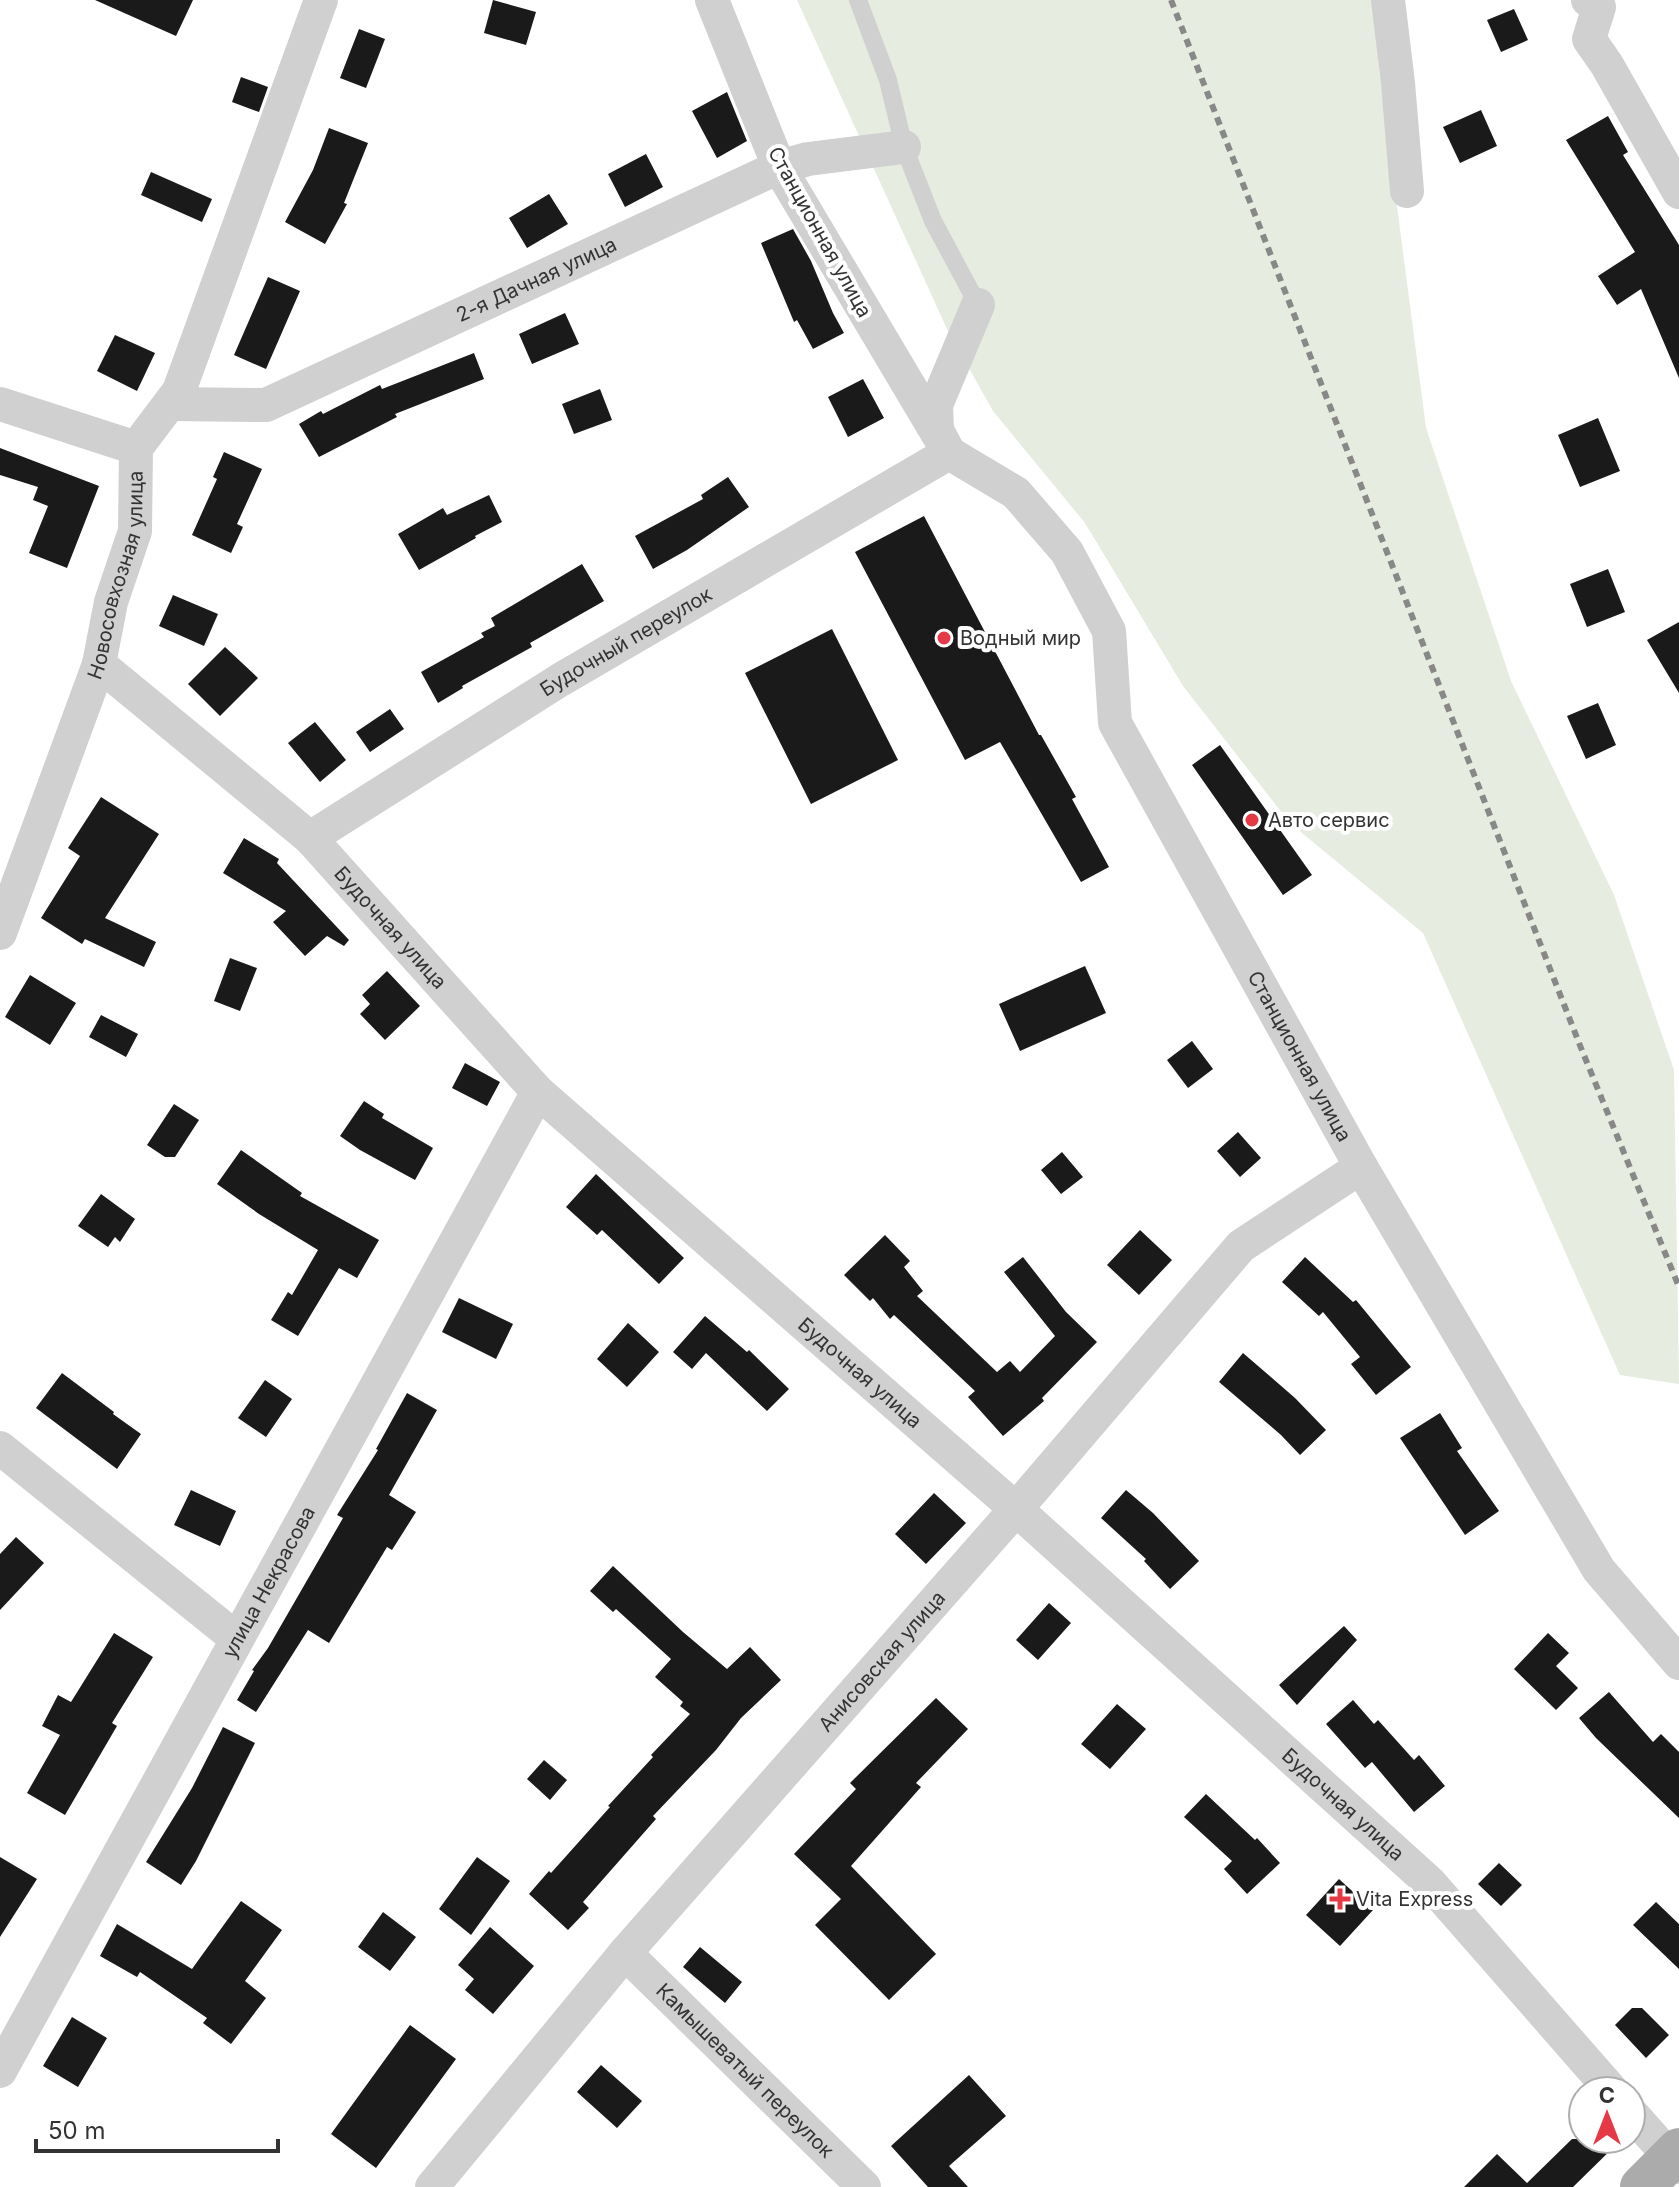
<svg xmlns="http://www.w3.org/2000/svg" width="1679" height="2187" font-family="Inter,sans-serif">
  <style>
    .green { fill: #e6ecdf }
    .building { fill: #1a1a1a }
    .lines { fill: none; stroke-linecap: round; stroke-linejoin: round }
    .service { stroke: #d0d0d0; stroke-width: 18 }
    .minor { stroke: #d0d0d0; stroke-width: 34 }
    .primary { stroke: #ababab; stroke-width: 44 }
    .rail { stroke: #888; stroke-width: 6; stroke-dasharray: 8 6; stroke-linecap: butt }
    .poi-dot { fill: #e63946; stroke: #fff; stroke-width: 3 }
    .labels { text-anchor: middle; dominant-baseline: central; stroke-width: 8; stroke-linejoin: round; paint-order: stroke }
    .street-label { font-size: 20px; fill: #333; stroke: #fff }
    .poi-label { font-size: 20px; fill: #333; stroke: #fff; text-anchor: start }
  </style>
  <rect width="100%" height="100%" fill="#fff"/>
  <path class="green" d="M 797,0 L 1373,0 L 1379,69 L 1426,428 L 1511,681 L 1614,895 L 1674,1070 L 1679,1384 L 1620,1375 L 1423,933 L 1290,823 L 1183,686 L 1085,523 L 993,411 L 947,329 Z"/>
  <path class="building" d="M 95,0 L 193,0 L 176,36 Z
    M 493,0 L 536,12 L 526,45 L 484,33 Z
    M 1514,9 L 1528,40 L 1501,52 L 1487,20 Z
    M 359,29 L 385,39 L 366,88 L 340,78 Z
    M 241,77 L 268,87 L 259,112 L 232,102 Z
    M 727,92 L 747,141 L 717,158 L 692,111 Z
    M 1481,110 L 1497,146 L 1460,163 L 1443,127 Z
    M 1608,116 L 1628,152 L 1623,155 L 1679,245 L 1679,378 L 1641,289 L 1617,305 L 1598,276 L 1635,252 L 1566,140 Z
    M 329,128 L 368,143 L 344,203 L 347,204 L 325,244 L 285,222 L 313,170 Z
    M 646,154 L 663,187 L 625,207 L 608,174 Z
    M 151,172 L 212,199 L 202,222 L 141,195 Z
    M 549,194 L 568,224 L 527,248 L 509,218 Z
    M 793,229 L 811,261 L 833,313 L 844,333 L 813,349 L 797,320 L 794,322 L 761,243 Z
    M 268,277 L 300,291 L 266,369 L 234,355 Z
    M 565,313 L 579,344 L 532,364 L 519,334 Z
    M 115,335 L 155,353 L 137,391 L 97,371 Z
    M 474,353 L 484,379 L 395,414 L 397,417 L 319,457 L 299,424 L 321,411 L 323,414 L 380,385 L 382,389 Z
    M 863,379 L 884,418 L 848,437 L 828,397 Z
    M 600,389 L 612,420 L 574,434 L 562,404 Z
    M 1598,418 L 1620,471 L 1580,487 L 1558,435 Z
    M 0,448 L 99,486 L 67,568 L 29,553 L 48,506 L 33,500 L 38,487 L 0,475 Z
    M 224,452 L 262,469 L 237,524 L 243,527 L 231,553 L 192,535 L 217,479 L 213,477 Z
    M 728,477 L 749,507 L 687,550 L 653,569 L 635,536 L 703,499 L 701,495 Z
    M 489,495 L 502,522 L 475,536 L 476,538 L 419,570 L 398,534 L 443,508 L 447,515 Z
    M 924,516 L 1039,735 L 1041,735 L 1076,797 L 1072,799 L 1109,867 L 1081,882 L 1000,742 L 965,760 L 855,552 Z
    M 582,564 L 604,601 L 530,643 L 532,647 L 462,686 L 463,688 L 438,703 L 421,672 L 484,637 L 481,633 L 495,626 L 491,618 Z
    M 1608,569 L 1625,612 L 1587,627 L 1570,584 Z
    M 173,595 L 218,614 L 204,646 L 159,626 Z
    M 1679,622 L 1679,693 L 1647,640 Z
    M 832,629 L 898,760 L 811,804 L 745,673 Z
    M 225,647 L 258,678 L 220,716 L 188,684 Z
    M 1598,703 L 1616,745 L 1586,759 L 1567,716 Z
    M 390,709 L 404,729 L 370,752 L 356,732 Z
    M 315,722 L 346,760 L 320,782 L 288,743 Z
    M 1220,745 L 1312,875 L 1283,895 L 1192,765 Z
    M 101,797 L 159,834 L 105,918 L 156,942 L 144,967 L 85,939 L 82,944 L 41,918 L 80,856 L 68,848 Z
    M 244,838 L 279,859 L 277,863 L 349,940 L 344,946 L 327,936 L 305,956 L 273,922 L 286,911 L 223,873 Z
    M 230,958 L 257,968 L 240,1011 L 214,1001 Z
    M 1085,966 L 1106,1013 L 1020,1051 L 999,1004 Z
    M 387,971 L 420,1006 L 385,1040 L 360,1014 L 370,1004 L 362,995 Z
    M 30,975 L 76,1003 L 50,1045 L 5,1017 Z
    M 101,1015 L 138,1034 L 126,1057 L 89,1037 Z
    M 1192,1041 L 1213,1069 L 1188,1088 L 1167,1060 Z
    M 465,1063 L 500,1082 L 487,1106 L 452,1088 Z
    M 364,1101 L 384,1114 L 382,1118 L 433,1148 L 415,1180 L 360,1150 L 340,1136 Z
    M 174,1104 L 199,1120 L 175,1157 L 165,1157 L 147,1145 Z
    M 1238,1132 L 1261,1158 L 1240,1177 L 1217,1151 Z
    M 241,1150 L 302,1193 L 300,1196 L 379,1240 L 357,1278 L 339,1268 L 298,1336 L 271,1320 L 288,1292 L 292,1295 L 318,1250 L 259,1214 L 217,1184 Z
    M 1062,1152 L 1083,1177 L 1061,1194 L 1041,1170 Z
    M 596,1174 L 684,1258 L 659,1284 L 602,1230 L 597,1235 L 566,1207 Z
    M 101,1194 L 135,1219 L 120,1242 L 115,1237 L 108,1247 L 78,1226 Z
    M 1140,1230 L 1172,1260 L 1139,1295 L 1107,1265 Z
    M 885,1235 L 910,1261 L 904,1267 L 923,1291 L 917,1296 L 997,1372 L 1010,1361 L 1020,1372 L 1055,1336 L 1004,1272 L 1023,1257 L 1066,1312 L 1097,1342 L 1042,1398 L 1044,1401 L 1003,1436 L 968,1397 L 975,1391 L 894,1315 L 890,1319 L 873,1298 L 870,1301 L 844,1275 Z
    M 1305,1257 L 1353,1302 L 1356,1300 L 1411,1367 L 1376,1395 L 1351,1364 L 1360,1357 L 1323,1312 L 1319,1316 L 1282,1282 Z
    M 459,1298 L 513,1324 L 496,1359 L 442,1332 Z
    M 705,1316 L 747,1352 L 749,1350 L 789,1389 L 767,1411 L 706,1353 L 692,1369 L 673,1352 Z
    M 628,1323 L 659,1352 L 627,1387 L 597,1359 Z
    M 1243,1353 L 1295,1398 L 1326,1430 L 1300,1455 L 1281,1435 L 1219,1382 Z
    M 62,1373 L 114,1412 L 113,1414 L 141,1434 L 117,1469 L 36,1408 Z
    M 265,1380 L 292,1399 L 266,1437 L 238,1418 Z
    M 407,1393 L 437,1410 L 389,1495 L 416,1512 L 392,1550 L 387,1547 L 329,1643 L 308,1630 L 256,1712 L 237,1700 L 254,1671 L 252,1670 L 268,1648 L 343,1518 L 337,1515 L 378,1450 L 376,1449 Z
    M 1440,1413 L 1462,1448 L 1457,1451 L 1499,1511 L 1465,1535 L 1400,1438 Z
    M 191,1490 L 236,1511 L 220,1546 L 174,1525 Z
    M 1126,1490 L 1153,1513 L 1199,1561 L 1170,1589 L 1144,1561 L 1146,1559 L 1101,1518 Z
    M 934,1493 L 966,1523 L 926,1564 L 895,1534 Z
    M 16,1537 L 44,1563 L 0,1610 L 0,1554 Z
    M 613,1566 L 683,1632 L 727,1669 L 750,1647 L 781,1680 L 741,1718 L 716,1750 L 653,1816 L 656,1819 L 583,1902 L 589,1908 L 568,1930 L 529,1894 L 549,1871 L 551,1873 L 610,1807 L 608,1806 L 653,1757 L 651,1755 L 690,1714 L 680,1706 L 683,1702 L 655,1677 L 671,1659 L 616,1609 L 613,1612 L 590,1591 Z
    M 1049,1603 L 1071,1623 L 1038,1660 L 1016,1640 Z
    M 1344,1626 L 1357,1640 L 1297,1705 L 1279,1685 Z
    M 114,1633 L 153,1657 L 112,1723 L 117,1726 L 65,1815 L 27,1793 L 60,1735 L 42,1726 L 58,1695 L 71,1702 Z
    M 1548,1633 L 1569,1653 L 1556,1666 L 1578,1688 L 1556,1710 L 1514,1669 Z
    M 1609,1692 L 1653,1742 L 1661,1734 L 1679,1752 L 1679,1818 L 1596,1738 L 1579,1718 Z
    M 936,1698 L 968,1729 L 916,1783 L 921,1787 L 851,1866 L 936,1954 L 889,2000 L 815,1925 L 841,1899 L 794,1854 L 856,1789 L 850,1783 Z
    M 1353,1700 L 1374,1724 L 1378,1720 L 1414,1760 L 1419,1755 L 1445,1786 L 1414,1812 L 1372,1762 L 1365,1768 L 1326,1724 Z
    M 1117,1704 L 1146,1729 L 1110,1769 L 1081,1744 Z
    M 223,1727 L 255,1743 L 196,1861 L 181,1885 L 146,1862 L 192,1788 Z
    M 544,1760 L 567,1780 L 550,1800 L 527,1779 Z
    M 1206,1794 L 1255,1840 L 1257,1838 L 1280,1863 L 1247,1894 L 1224,1869 L 1232,1861 L 1184,1817 Z
    M 0,1857 L 37,1879 L 0,1937 Z
    M 477,1857 L 510,1881 L 471,1935 L 439,1909 Z
    M 1499,1863 L 1522,1885 L 1501,1906 L 1478,1884 Z
    M 1339,1879 L 1373,1910 L 1340,1946 L 1306,1915 Z
    M 241,1901 L 282,1930 L 245,1981 L 266,1998 L 231,2044 L 203,2023 L 207,2018 L 140,1972 L 137,1977 L 100,1956 L 117,1924 L 192,1969 Z
    M 1656,1902 L 1679,1924 L 1679,1969 L 1633,1925 Z
    M 383,1912 L 416,1937 L 390,1971 L 358,1947 Z
    M 490,1927 L 534,1966 L 493,2014 L 465,1990 L 474,1979 L 458,1965 Z
    M 700,1947 L 742,1982 L 725,2003 L 683,1967 Z
    M 1632,2008 L 1642,2008 L 1669,2035 L 1646,2058 L 1615,2025 Z
    M 72,2017 L 107,2038 L 78,2087 L 43,2066 Z
    M 410,2025 L 456,2059 L 376,2168 L 331,2134 Z
    M 601,2065 L 642,2101 L 617,2128 L 577,2092 Z
    M 969,2075 L 1006,2116 L 949,2166 L 968,2187 L 928,2187 L 891,2146 Z
    M 1572,2139 L 1622,2139 L 1573,2187 L 1464,2187 L 1497,2154 L 1527,2183 Z"/>
  <g class="lines">
    <path class="service" d="M 858,0 L 888,80 L 904,147 L 933,221 L 978,305"/>
    <g class="minor">
      <path d="M 1388,0 L 1398,83 L 1407,191"/>
      <path d="M 1588,0 L 1599,7 L 1589,39 L 1607,65 L 1679,192"/>
      <path id="s1" d="M 978,305 L 936,405 L 937,430 L 949,453 L 1016,493 L 1067,552 L 1109,631 L 1115,723 L 1361,1167 L 1599,1570 L 1679,1663"/>
      <path d="M 0,404 L 136,448"/>
      <path id="s2" d="M 170,404 L 266,405 L 779,167 L 808,159 L 904,147"/>
      <path id="s3" d="M 99,664 L 310,838 L 538,1092 L 1016,1509 L 1429,1882 L 1612,2091"/>
      <path id="s4" d="M 310,838 L 560,680 L 949,453 L 779,167 L 712,0"/>
      <path id="s5" d="M 0,933 L 99,664 L 111,602 L 135,531 L 136,448 L 179,391 L 321,0"/>
      <path d="M 0,1448 L 237,1639"/>
      <path id="s6" d="M 625,1953 L 864,2187"/>
      <path id="s7" d="M 0,2071 L 538,1092"/>
      <path d="M 1631,2113 L 1679,2167"/>
      <path id="s8" d="M 432,2187 L 625,1953 L 1016,1509 L 1241,1246 L 1361,1167"/>
    </g>
    <path class="primary" d="M 1642,2187 L 1679,2150"/>
    <path class="rail" d="M 1171,0 L 1581,1048 L 1679,1287"/>
  </g>
  <g class="poi-dot">
    <circle cx="944" cy="638" r="8"/>
    <circle cx="1252" cy="820" r="8"/>
    <path d="M1336 1887h8v8h8v8h-8v8h-8v-8h-8v-8h8z"/>
  </g>
  <g class="labels">
    <g class="street-label">
      <text transform="translate(820 232) rotate(61)">Станционная улица</text>
      <text stroke="none"><textPath href="#s2" startOffset="394">2-я Дачная улица</textPath></text>
      <text stroke="none"><textPath href="#s5" startOffset="378">Новосовхозная улица</textPath></text>
      <text stroke="none"><textPath href="#s4" startOffset="372">Будочный переулок</textPath></text>
      <text stroke="none"><textPath href="#s3" startOffset="394">Будочная улица</textPath></text>
      <text stroke="none"><textPath href="#s1" startOffset="878">Станционная улица</textPath></text>
      <text stroke="none"><textPath href="#s3" startOffset="1042">Будочная улица</textPath></text>
      <text stroke="none"><textPath href="#s7" startOffset="558">улица Некрасова</textPath></text>
      <text stroke="none"><textPath href="#s8" startOffset="692">Анисовская улица</textPath></text>
      <text stroke="none"><textPath href="#s3" startOffset="1690">Будочная улица</textPath></text>
      <text stroke="none"><textPath href="#s6" startOffset="168">Камышеватый переулок</textPath></text>
    </g>
    <g class="poi-label">
      <text x="960" y="638">Водный мир</text>
      <text x="1268" y="820">Авто сервис</text>
      <text x="1356" y="1899">Vita Express</text>
    </g>
  </g>
  <g transform="translate(1607 2115)"><circle r="38" fill="#ffffff" stroke="#adadad" stroke-width="2"/>
  <path d="M0-6L14 30L0 20L-14 30Z" fill="#e63946"/>
  <text y="-12" font-size="22" font-weight="bold" text-anchor="middle" fill="#333333">С</text>
  </g>
  <path d="M36 2139v12h242v-12" fill="none" stroke="#333333" stroke-width="4"/>
  <text x="48" y="2139" font-size="24" fill="#333333" stroke="#ffffff" stroke-width="6" paint-order="stroke">50 m</text>
</svg>
